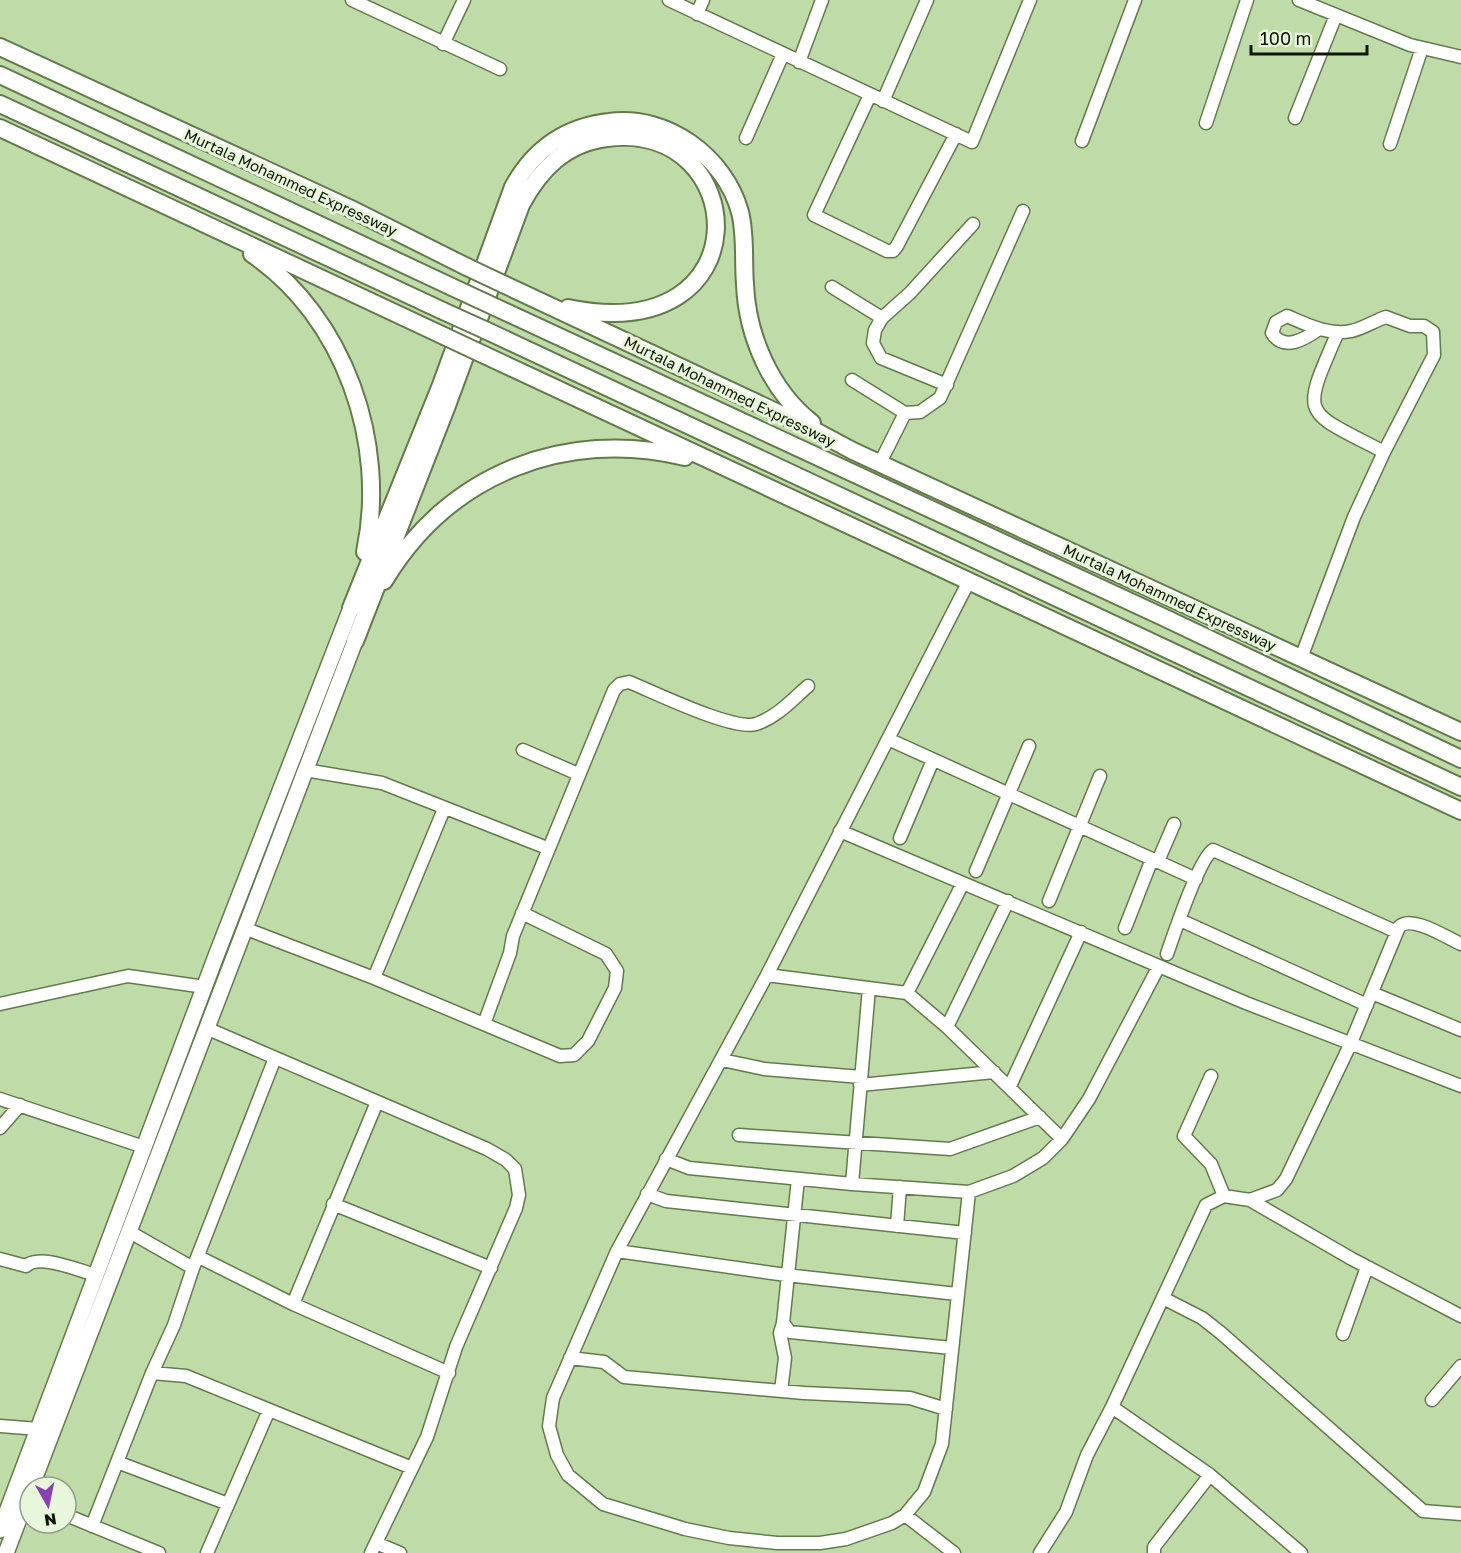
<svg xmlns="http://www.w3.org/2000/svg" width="1461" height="1553" font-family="'Golos Text',sans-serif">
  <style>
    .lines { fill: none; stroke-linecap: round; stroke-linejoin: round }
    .minor-casing { stroke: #627b4b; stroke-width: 15 }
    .major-casing { stroke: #627b4b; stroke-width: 18 }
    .highway-casing { stroke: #627b4b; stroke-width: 20 }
    .minor { stroke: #fff; stroke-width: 12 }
    .major { stroke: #fff; stroke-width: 15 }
    .highway { stroke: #fff; stroke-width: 16 }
    .highway-bridge-casing { stroke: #627b4b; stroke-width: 20; stroke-linecap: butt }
    .highway-bridge { stroke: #fff; stroke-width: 16 }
    .labels { text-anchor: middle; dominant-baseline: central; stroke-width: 6; stroke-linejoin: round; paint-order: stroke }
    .street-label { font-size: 15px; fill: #0e1705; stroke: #e8f7dc }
  </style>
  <rect width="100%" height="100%" fill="#bfdba7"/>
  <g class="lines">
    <g class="minor-casing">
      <path id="minor" d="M 352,0 L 500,69
        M 669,0 L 972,142 L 1030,0
        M 1299,0 L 1410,45 L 1461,57
        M 697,14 L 703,0
        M 443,44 L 464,0
        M 799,62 L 822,0
        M 870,95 L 814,215 L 887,251 L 893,251 L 897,246 L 956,134
        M 883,101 L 927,0
        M 1295,118 L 1336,15
        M 1206,123 L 1247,0
        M 746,138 L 783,54
        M 1082,141 L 1135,0
        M 1390,144 L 1422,48
        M 832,287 L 882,318
        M 1338,332 C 1300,419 1302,409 1384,452
        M 852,380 L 905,413
        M 947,385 L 881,358 L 873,343 L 875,330 L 882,318 L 910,293 L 973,224
        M 880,463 L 905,413 L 920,412 L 940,398 L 1023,211
        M 1301,658 L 1354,517 L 1384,452 L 1434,355 L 1433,332 L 1424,326 L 1410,326 L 1386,317 C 1374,321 1362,329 1351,331 C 1329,336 1306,324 1287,316 L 1276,322 L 1272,333 C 1284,352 1305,339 1319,329
        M 888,739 L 1196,879
        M 523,750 L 578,774
        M 305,770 L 382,783 L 547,848
        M 840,831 L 1246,1003 L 1461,1086
        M 900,838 L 933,760
        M 1158,861 L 1174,824
        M 976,871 L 1029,746
        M 1049,901 L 1100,776
        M 1180,920 L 1367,1005
        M 244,928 L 374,978 L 560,1056 L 574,1055 L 588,1041 L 615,988 L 617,971 L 606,954 L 522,913
        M 1125,928 L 1152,859
        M 1461,944 C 1447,938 1411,914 1399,927 L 1350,1045 L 1286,1179 L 1277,1190 L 1250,1200 L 1352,1259 L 1461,1316
        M 1167,954 C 1174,934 1199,859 1213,850 L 1397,932
        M 767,975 L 907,993 L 947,1027 L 1062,1139
        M 374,978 L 444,809
        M 907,993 L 963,883
        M 1372,993 L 1461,1030
        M 0,1004 L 128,976 L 205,987
        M 484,1024 L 510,953 L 513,936 L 614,690 L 620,684 L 629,682 C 654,692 733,731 756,724 C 777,717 792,700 808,686
        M 947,1027 L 1008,901
        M 206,1028 L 487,1149 L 506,1160 L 515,1169 L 519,1195 L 516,1208 L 456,1347 L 427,1437 L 371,1553
        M 722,1060 L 764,1069 L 861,1077
        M 1211,1076 L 1184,1136 L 1211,1164 L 1224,1196
        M 860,1085 L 994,1072
        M 1010,1086 L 1081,932
        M 0,1099 L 144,1147
        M 0,1128 L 20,1105
        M 739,1135 L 950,1149 L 1040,1117
        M 666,1159 L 689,1168 L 852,1184 L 969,1192 L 1013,1176 L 1043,1158 L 1062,1139 L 1089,1099 L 1159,966
        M 798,1179 L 783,1323 L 790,1332 L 952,1348
        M 852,1184 L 869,988
        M 969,1192 L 942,1444 L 924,1492 L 905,1515 L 892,1523 L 846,1539 L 820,1543 L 777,1543 L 729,1538 L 685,1529 L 603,1504 L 568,1475 L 557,1455 L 549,1426 L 553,1398 L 617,1251 L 767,975 L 969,581
        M 647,1194 L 666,1201 L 965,1233
        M 1250,1200 L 1224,1196 L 1206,1205 L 1112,1407 L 1210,1475 L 1301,1553
        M 333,1204 L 491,1268
        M 897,1226 L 900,1187
        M 128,1231 L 193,1268
        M 617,1251 L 786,1275 L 957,1294
        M 199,1257 L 293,1304 L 449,1373
        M 0,1259 L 26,1266 C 39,1253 80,1271 96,1275
        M 1163,1298 L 1202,1318 L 1221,1333 L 1423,1511 L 1461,1514
        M 293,1304 L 377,1102
        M 1343,1334 L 1367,1267
        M 570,1358 L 604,1362 L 624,1377 L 804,1393 L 910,1398 L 946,1409
        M 152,1373 L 186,1376 L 412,1468
        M 781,1391 L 785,1358 L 780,1333 L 783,1323
        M 1432,1400 L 1461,1366
        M 0,1426 L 39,1429
        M 117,1462 L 228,1504
        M 66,1515 L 159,1553
        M 905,1515 L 954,1553
        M 92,1526 L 152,1373 L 174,1325 L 193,1268 L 275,1058
        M 376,1543 L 400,1553
        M 207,1553 L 269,1410
        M 1040,1553 L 1066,1512 L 1087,1455 L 1112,1407
        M 1154,1553 L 1154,1547 L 1210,1475"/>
    </g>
    <g class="major-casing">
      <path id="major" d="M 0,1530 L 216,956 L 351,608
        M 6,1553 L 355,641"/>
    </g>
    <g class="highway-casing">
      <path id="highway" d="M 0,47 L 349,208 L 467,267
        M 0,75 L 452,287
        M 0,104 L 443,311
        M 0,128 L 444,336
        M 252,254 C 345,317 388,444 365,552
        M 503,284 L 808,427 L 853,451 L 1461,732
        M 495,307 L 1163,617 L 1461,759
        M 485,330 L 1461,787
        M 478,352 L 1461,811
        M 384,581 C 448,474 565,428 685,457
        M 351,608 L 441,385 L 513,187 C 534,149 565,127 609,122 C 667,114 725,157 740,212 C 746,236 743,260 745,284 C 747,336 771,391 812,423
        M 355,641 L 446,408 L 521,205 C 540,169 566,143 607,138 C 751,119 766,349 568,308"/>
    </g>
    <use href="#minor" class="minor"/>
    <use href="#major" class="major"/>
    <use href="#highway" class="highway"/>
    <g class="highway-bridge-casing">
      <path id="highway-bridge" d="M 467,267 L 503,284
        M 452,287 L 495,307
        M 443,311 L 485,330
        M 444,336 L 478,352"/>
    </g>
    <use href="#highway-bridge" class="highway-bridge"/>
  </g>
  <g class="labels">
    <g class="street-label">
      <text transform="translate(291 182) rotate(25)">Murtala Mohammed Expressway</text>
      <text transform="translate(730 391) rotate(26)">Murtala Mohammed Expressway</text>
      <text transform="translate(1170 597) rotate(25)">Murtala Mohammed Expressway</text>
    </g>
  </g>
  <g transform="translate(48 1505) rotate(171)"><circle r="28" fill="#e8f7dc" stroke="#919d86" stroke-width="1.5"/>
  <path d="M0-4.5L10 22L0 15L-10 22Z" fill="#8840b2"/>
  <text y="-9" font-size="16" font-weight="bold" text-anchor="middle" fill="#0e1705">N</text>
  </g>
  <path d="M1251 45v9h116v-9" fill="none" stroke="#0e1705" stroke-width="3"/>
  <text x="1260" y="45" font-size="18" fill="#0e1705" stroke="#e8f7dc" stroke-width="4.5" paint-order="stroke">100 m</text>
</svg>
